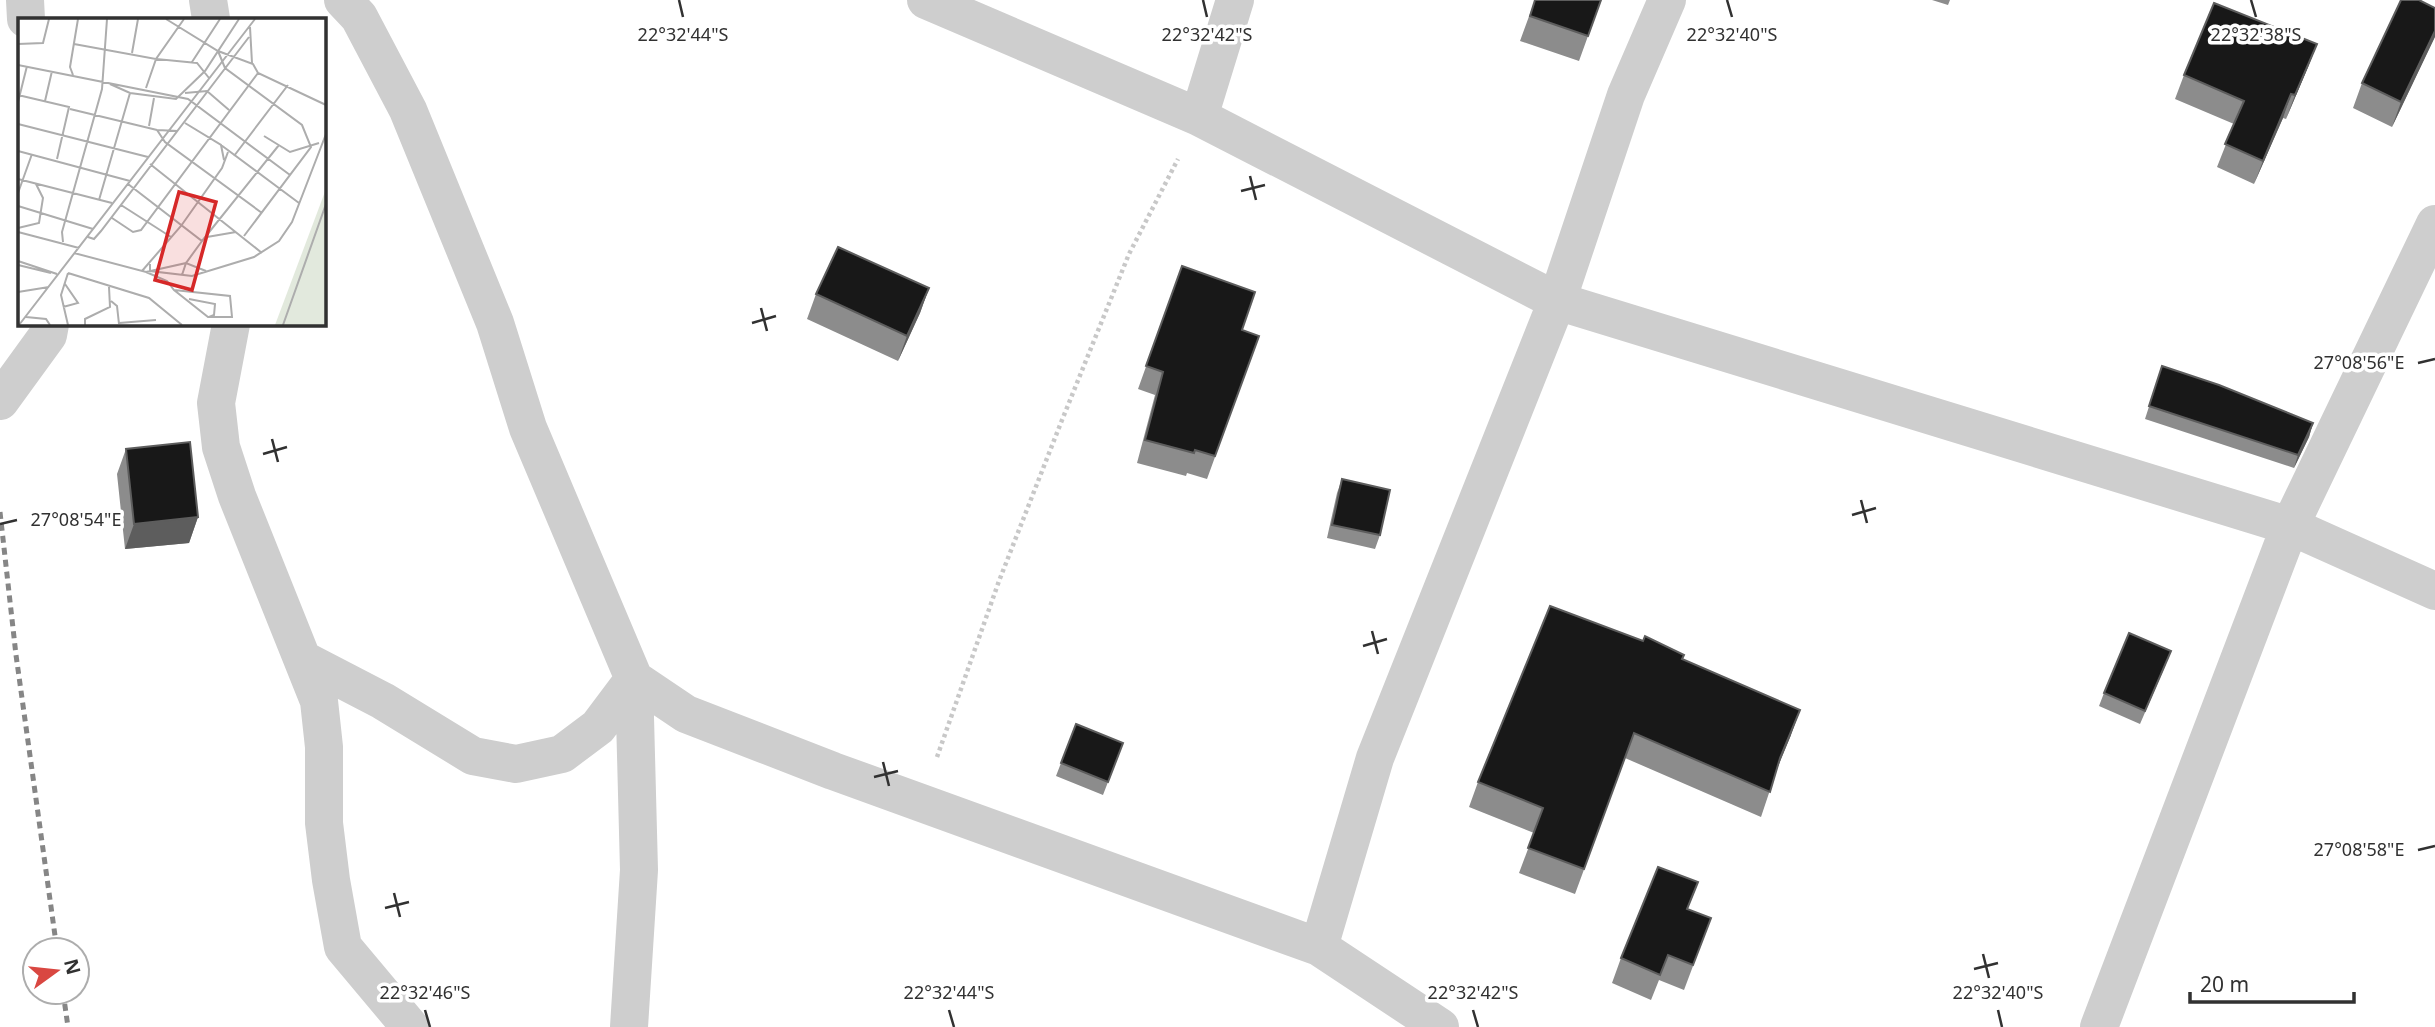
<svg xmlns="http://www.w3.org/2000/svg" width="2435" height="1027" font-family="'Noto Sans',sans-serif">
  <style>
    .lines { fill: none; stroke-linecap: round; stroke-linejoin: round }
    .path { stroke: #c8c8c8; stroke-width: 4.5; stroke-dasharray: 3.5 3.5; stroke-linecap: butt }
    .minor { stroke: #cecece; stroke-width: 38 }
    .rail { stroke: #868686; stroke-width: 5; stroke-dasharray: 7 5; stroke-linecap: butt }
    .wall { fill: #8c8c8c }
    .shaded-wall { fill: #5d5d5d }
    .building { fill: #181818; stroke: #5d5d5d; stroke-width: 2 }
    .ticks { fill: none; stroke: #313131; stroke-width: 2.5 }
    .inset-road { fill: none; stroke: #adadad; stroke-width: 2 }
    .view { fill: #d62828; fill-opacity: 0.15; stroke: #d62828; stroke-width: 3.5 }
    .inset-edge { fill: none; stroke: #313131; stroke-width: 3.5 }
    .ticks-label { font-size: 18px; text-anchor: middle; fill: #313131; stroke: #fff; stroke-width: 7; stroke-linejoin: round; paint-order: stroke }
  </style>
  <rect width="100%" height="100%" fill="#fff"/>
  <g class="lines">
    <path class="path" d="M 937,757 L 999,581 L 1062,420 L 1129,254 L 1178,159"/>
    <path class="minor" d="M 25,0 L 26,19
      M 208,0 L 211,19
      M 343,0 L 359,17 L 408,110 L 495,323 L 528,428 L 634,679 L 686,714 L 833,771 L 1319,947
      M 926,0 L 1199,117 L 1557,301 L 2290,526 L 2435,591
      M 1199,117 L 1235,0
      M 231,324 L 216,403 L 221,447 L 237,496 L 319,701 L 324,747 L 324,823 L 331,880 L 343,947 L 410,1027
      M 0,401 L 48,335 L 50,324
      M 304,660 L 383,701 L 473,756 L 516,764 L 562,754 L 598,727 L 634,679
      M 629,1027 L 639,870 L 634,679
      M 1440,1027 L 1319,947 L 1375,758 L 1557,301 L 1626,95 L 1667,0
      M 2099,1027 L 2290,526 L 2435,224"/>
    <path class="rail" d="M 0,512 L 16,655 L 57,950
      M 63,992 L 68,1027"/>
  </g>
  <path class="wall" d="M 1535,0 L 1601,0 L 1579,61 L 1520,41 Z
    M 1932,0 L 1950,0 L 1948,5 Z
    M 2435,8 L 2435,36 L 2392,127 L 2353,108 L 2362,83 Z
    M 2317,44 L 2308,67 L 2286,119 L 2283,118 L 2254,184 L 2217,167 L 2234,124 L 2175,99 L 2184,75 Z
    M 1182,266 L 1242,330 L 1259,336 L 1207,479 L 1187,473 L 1186,476 L 1137,463 L 1155,395 L 1138,389 Z
    M 929,288 L 920,313 L 898,361 L 807,319 L 816,294 Z
    M 2162,366 L 2313,423 L 2309,437 L 2294,468 L 2145,419 Z
    M 126,449 L 198,517 L 189,543 L 125,549 L 117,474 Z
    M 1342,479 L 1380,535 L 1375,549 L 1327,538 L 1337,493 Z
    M 1643,641 L 1682,660 L 1791,735 L 1777,769 L 1761,817 L 1625,758 L 1575,894 L 1519,873 L 1534,833 L 1469,807 L 1478,782 Z
    M 2166,664 L 2140,724 L 2099,706 L 2104,693 Z
    M 1076,724 L 1123,743 L 1103,795 L 1056,776 Z
    M 1688,909 L 1711,918 L 1684,990 L 1659,980 L 1651,1000 L 1612,983 L 1621,958 Z"/>
  <path class="shaded-wall" d="M 2435,31 L 2435,37 L 2392,127 L 2401,102 Z
    M 2317,44 L 2308,67 L 2286,119 L 2295,95 Z
    M 2291,94 L 2283,118 L 2254,184 L 2263,161 Z
    M 929,288 L 920,313 L 898,361 L 907,336 Z
    M 2313,423 L 2309,437 L 2294,468 L 2298,455 Z
    M 198,517 L 189,543 L 125,549 L 134,524 Z
    M 1800,710 L 1791,735 L 1771,783 L 1780,758 Z"/>
  <path class="building" d="M 1535,0 L 1601,0 L 1588,36 L 1530,16 Z
    M 2401,0 L 2419,0 L 2435,8 L 2435,31 L 2401,102 L 2362,83 Z
    M 2214,3 L 2317,44 L 2295,95 L 2291,94 L 2263,161 L 2225,144 L 2244,101 L 2184,75 Z
    M 838,247 L 929,288 L 907,336 L 816,294 Z
    M 1182,266 L 1255,292 L 1242,330 L 1259,336 L 1215,456 L 1195,450 L 1194,453 L 1145,440 L 1163,372 L 1146,366 Z
    M 2162,366 L 2219,385 L 2313,423 L 2298,455 L 2149,406 Z
    M 190,442 L 198,517 L 134,524 L 126,449 Z
    M 1342,479 L 1390,490 L 1380,535 L 1332,525 Z
    M 1550,606 L 1643,641 L 1645,636 L 1684,655 L 1682,659 L 1800,710 L 1780,758 L 1770,792 L 1634,733 L 1584,869 L 1528,848 L 1543,808 L 1478,782 Z
    M 2129,633 L 2171,651 L 2145,711 L 2104,693 Z
    M 1076,724 L 1123,743 L 1108,782 L 1061,763 Z
    M 1658,867 L 1698,882 L 1687,909 L 1711,918 L 1693,965 L 1668,955 L 1660,975 L 1621,958 Z"/>
  <path class="ticks" d="M 679,0 L 683,17M 1203,0 L 1207,17M 1727,0 L 1732,17M 2251,0 L 2256,17M 1250,176 L 1256,200M 1241,191 L 1265,185M 761,308 L 767,331M 752,323 L 776,316M 2418,363 L 2435,359M 272,439 L 278,462M 263,454 L 287,447M 1861,500 L 1867,523M 1852,515 L 1876,508M 0,524 L 17,520M 1372,631 L 1378,654M 1363,646 L 1387,639M 883,762 L 889,786M 874,777 L 898,771M 2418,850 L 2435,846M 394,893 L 400,917M 385,908 L 409,902M 1983,954 L 1989,978M 1974,969 L 1998,963M 425,1010 L 430,1027M 949,1010 L 954,1027M 1473,1010 L 1478,1027M 1998,1010 L 2002,1027"/>
  <g transform="translate(18 18)">
    <rect width="308" height="308" fill="#fff"/>
    <path d="M 308,171 L 308,307 L 257,307 Z" fill="#e2e9dd"/>
    <path class="inset-road" d="M 148,1 L 200,33 L 235,46 L 240,55 L 308,87M 166,1 L 138,41 L 179,45 L 191,60M 232,9 L 234,45M 0,26 L 25,25 L 31,1M 56,26 L 138,41 L 128,70M 200,33 L 207,50 L 284,107 L 293,129 L 226,218M 114,35 L 120,1M 174,44 L 202,1M 0,47 L 170,81 L 272,157M 55,57 L 52,49 L 60,1M 92,66 L 112,75 L 158,81 L 187,53 L 221,1M 167,75 L 189,73 L 211,92M 0,77 L 51,89 L 39,141M 27,83 L 34,53M 0,84 L 9,48M 52,91 L 139,112 L 160,113M 167,105 L 203,127 L 206,142M 0,106 L 130,139M 131,108 L 136,80M 139,112 L 147,124 L 244,195M 246,118 L 272,134 L 301,125M 203,127 L 281,185M 0,133 L 112,163M 216,138 L 270,67M 132,146 L 244,235M 0,161 L 94,185M 110,166 L 184,223 L 261,127M 0,175 L 14,136M 81,182 L 112,75M 103,187 L 153,219M 0,188 L 75,211M 94,200 L 115,214 L 123,212 L 240,55M 0,210 L 21,205 L 25,180 L 18,166M 0,214 L 61,230M 70,219 L 76,221 L 83,213 L 231,19M 189,219 L 218,214M 45,224 L 44,214 L 84,71 L 89,1M 56,235 L 128,254 L 168,245 L 184,223M 0,243 L 39,256M 132,246 L 132,253 L 174,258 L 236,239 L 261,223 L 274,204 L 308,116M 0,247 L 33,255M 124,253 L 163,208 L 204,150 L 210,134M 128,254 L 149,263 L 156,272 L 190,299 L 214,299 L 212,278 L 156,272M 50,255 L 131,280 L 164,307M 50,255 L 43,277 L 50,307M 164,257 L 168,245 L 188,253M 0,274 L 31,269M 171,281 L 197,286 L 196,297 L 191,299M 93,283 L 99,288 L 101,306M 45,289 L 60,285 L 47,266M 8,299 L 28,301 L 32,307M 101,305 L 138,302M 1,307 L 237,1M 67,307 L 67,301 L 92,289 L 91,269M 265,307 L 308,186"/>
    <path class="view" d="M 161,174 L 198,184 L 174,272 L 137,262 Z"/>
    <rect width="308" height="308" class="inset-edge"/>
  </g>
  <g class="ticks-label">
    <text x="683" y="41">22°32'44"S</text>
    <text x="1207" y="41">22°32'42"S</text>
    <text x="1732" y="41">22°32'40"S</text>
    <text x="2256" y="41">22°32'38"S</text>
    <text x="2359" y="369">27°08'56"E</text>
    <text x="76" y="526">27°08'54"E</text>
    <text x="2359" y="856">27°08'58"E</text>
    <text x="425" y="999">22°32'46"S</text>
    <text x="949" y="999">22°32'44"S</text>
    <text x="1473" y="999">22°32'42"S</text>
    <text x="1998" y="999">22°32'40"S</text>
  </g>
  <g transform="translate(56 971) rotate(75)"><circle r="33" fill="#ffffff" stroke="#adadad" stroke-width="2"/>
  <path d="M0-5L12 26L0 18L-12 26Z" fill="#d94741"/>
  <text y="-10" font-size="19" font-weight="bold" text-anchor="middle" fill="#313131">N</text>
  </g>
  <path d="M2190 992v10h164v-10" fill="none" stroke="#313131" stroke-width="3.5"/>
  <text x="2200" y="992" font-size="21" fill="#313131" stroke="#ffffff" stroke-width="5" paint-order="stroke">20 m</text>
</svg>
